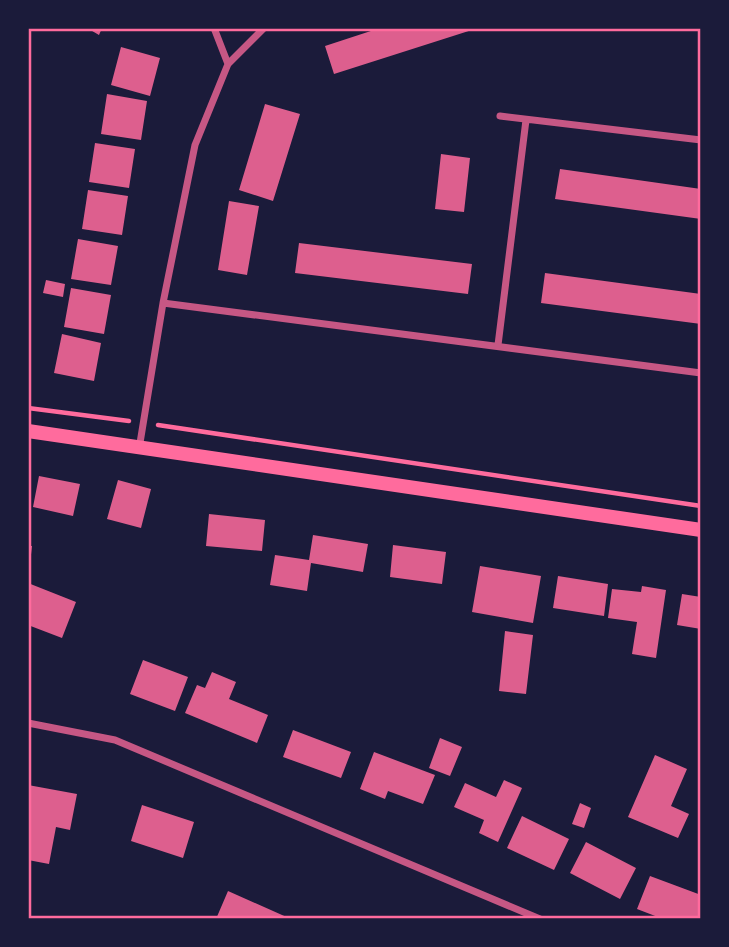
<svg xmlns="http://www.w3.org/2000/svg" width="729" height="947" font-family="'Sofia Sans Condensed',sans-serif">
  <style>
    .building { fill: #dd5f8e }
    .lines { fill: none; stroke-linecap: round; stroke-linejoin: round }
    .path { stroke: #ff6b9d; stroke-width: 4.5 }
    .minor { stroke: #c65784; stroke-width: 7 }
    .secondary { stroke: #ff6b9d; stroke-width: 14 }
    .neatline { fill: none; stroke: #ff6b9d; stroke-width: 2.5 }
  </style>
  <rect width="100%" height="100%" fill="#1b1b3a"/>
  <path class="building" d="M 87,28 L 102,28 L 99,35 Z
    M 380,28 L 475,28 L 475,29 L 334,74 L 325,46 Z
    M 121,47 L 160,58 L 150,96 L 111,85 Z
    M 107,94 L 147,101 L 141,140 L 101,134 Z
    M 265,104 L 300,114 L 273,201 L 239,190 Z
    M 95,143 L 135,149 L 129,188 L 89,182 Z
    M 441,154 L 470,158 L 464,212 L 435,209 Z
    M 560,169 L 701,189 L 701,219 L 555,199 Z
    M 88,190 L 128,196 L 122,235 L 82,229 Z
    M 229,201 L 259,206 L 247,275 L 218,270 Z
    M 78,239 L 118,246 L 111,285 L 71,279 Z
    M 299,243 L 472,264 L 468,294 L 295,273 Z
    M 545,273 L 701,294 L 701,324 L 541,303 Z
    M 46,280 L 65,284 L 63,297 L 43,293 Z
    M 71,288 L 111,295 L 104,334 L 64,327 Z
    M 62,334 L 101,343 L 94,381 L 54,373 Z
    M 39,476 L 80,484 L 73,516 L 33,507 Z
    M 118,480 L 151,489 L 141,528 L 107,519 Z
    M 209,514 L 265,520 L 262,551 L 206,546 Z
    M 313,535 L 368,544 L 363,572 L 311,563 L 307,591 L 270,585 L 275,555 L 309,560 Z
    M 393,545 L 446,552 L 442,584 L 390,577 Z
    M 28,546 L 32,546 L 30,563 L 28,562 Z
    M 480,566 L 541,576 L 533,623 L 472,612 Z
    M 558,576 L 608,584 L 604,616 L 553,608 Z
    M 28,583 L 76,602 L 62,638 L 28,625 Z
    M 642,586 L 666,590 L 656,658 L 632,654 L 637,622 L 608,618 L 612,589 L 641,592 Z
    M 682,594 L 701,597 L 701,629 L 677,625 Z
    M 505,631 L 533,635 L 526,694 L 499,691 Z
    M 143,660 L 188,677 L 175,711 L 130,694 Z
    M 212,672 L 236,682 L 229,699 L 268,715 L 257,743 L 185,713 L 197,685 L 205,688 Z
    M 293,730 L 351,752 L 341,778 L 283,757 Z
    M 440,738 L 462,747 L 450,776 L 429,768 Z
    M 374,752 L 435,775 L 423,804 L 388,791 L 385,799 L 360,789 Z
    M 655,755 L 687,769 L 671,806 L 689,814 L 678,838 L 628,817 Z
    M 504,780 L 522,788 L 498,842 L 479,833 L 484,820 L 454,807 L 465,783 L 496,797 Z
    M 28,785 L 77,794 L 70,830 L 56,827 L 49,864 L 28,860 Z
    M 580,803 L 591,808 L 584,828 L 572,824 Z
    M 142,805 L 194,822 L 183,858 L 131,841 Z
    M 522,816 L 569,839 L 554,870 L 507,848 Z
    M 586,842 L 636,868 L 620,899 L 570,873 Z
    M 650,876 L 701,895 L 698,919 L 663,919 L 637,909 Z
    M 228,891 L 291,919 L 216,919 Z"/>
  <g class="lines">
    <path class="path" d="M 28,408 L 129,421
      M 158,425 L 701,506"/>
    <path class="minor" d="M 214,28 L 228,64
      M 500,116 L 701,140
      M 163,303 L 701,373
      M 498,345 L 526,120
      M 139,449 L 163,303 L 195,145 L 228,64 L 264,28
      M 28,723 L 115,740 L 540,919"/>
    <path class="secondary" d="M 28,431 L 701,530"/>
  </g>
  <rect width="729" height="947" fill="none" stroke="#1b1b3a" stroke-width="60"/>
  <rect x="30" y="30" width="669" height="887" class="neatline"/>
</svg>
